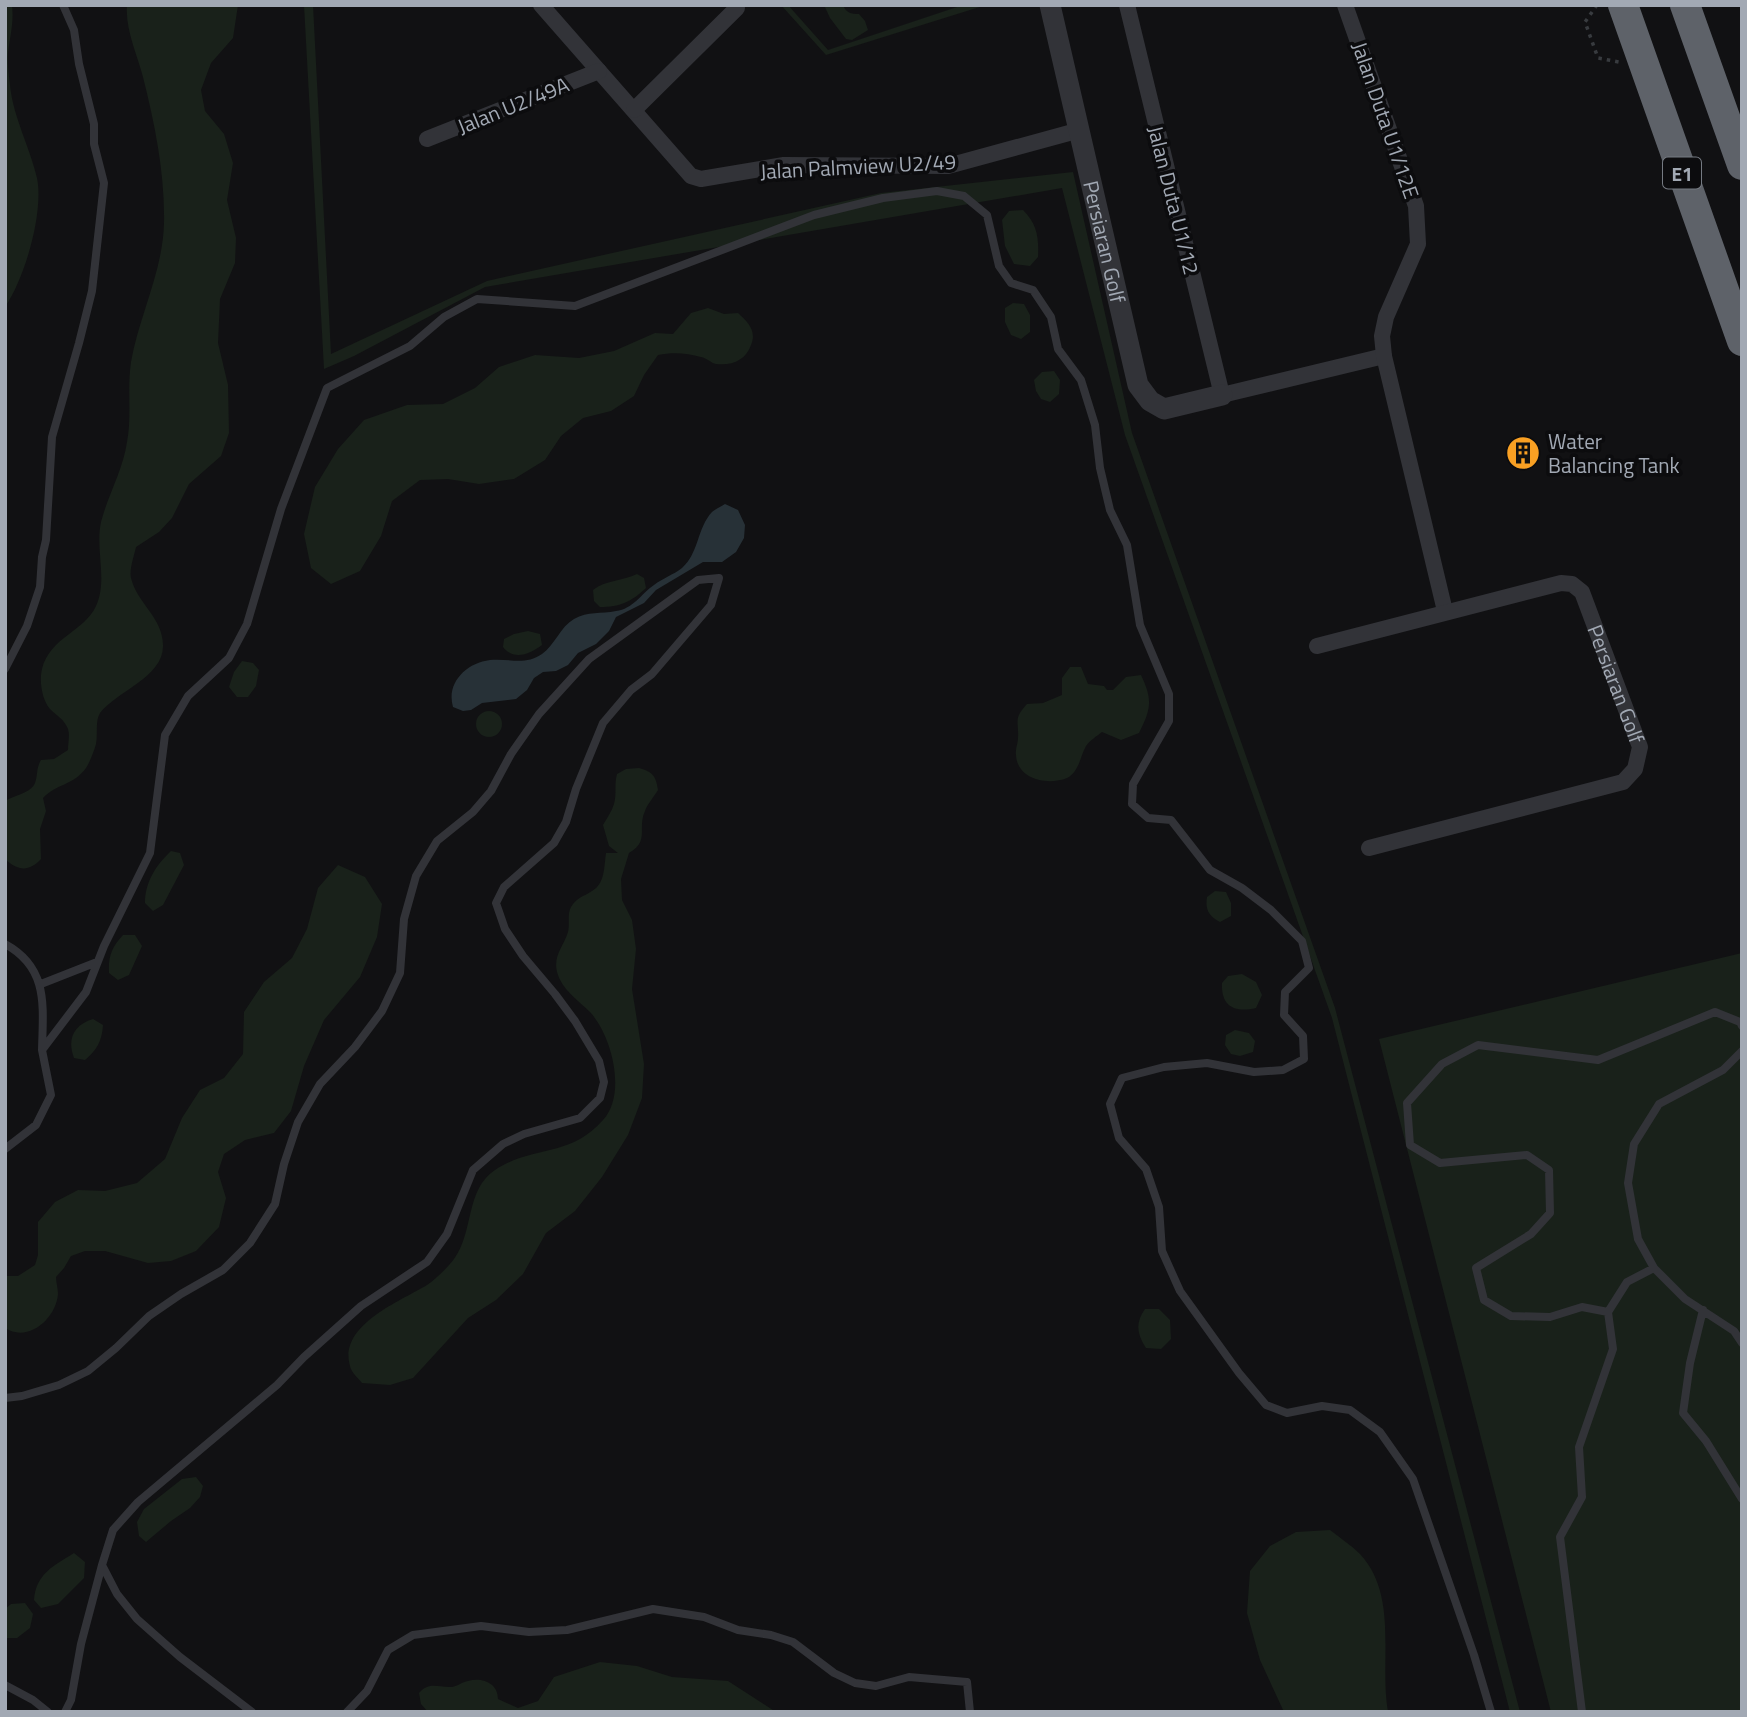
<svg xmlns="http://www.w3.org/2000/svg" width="1747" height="1717" font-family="'Titillium Web',sans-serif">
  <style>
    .green { fill: #19211a }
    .water { fill: #273137 }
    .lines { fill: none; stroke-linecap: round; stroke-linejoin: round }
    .path { stroke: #383b3f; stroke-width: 3.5; stroke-dasharray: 3.5 5; stroke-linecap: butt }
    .service { stroke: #323338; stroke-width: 8 }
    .minor { stroke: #323338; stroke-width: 16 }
    .tertiary { stroke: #323338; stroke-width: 21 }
    .motorway { stroke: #5e6269; stroke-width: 30 }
    .labels { text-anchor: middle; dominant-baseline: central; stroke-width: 7; stroke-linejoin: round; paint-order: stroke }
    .shield { fill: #0c0c0e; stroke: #757a82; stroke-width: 2 }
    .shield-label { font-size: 19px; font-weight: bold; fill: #a2a9b4 }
    .street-label { font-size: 21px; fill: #a2a9b4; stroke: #0c0c0e }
    .poi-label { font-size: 21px; fill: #a2a9b4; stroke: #0c0c0e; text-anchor: start }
  </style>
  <rect width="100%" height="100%" fill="#111113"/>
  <path class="green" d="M 5,5 L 12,5 C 14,23 10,36 8,53 C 7,63 9,75 10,85 C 13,117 30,147 37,178 C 44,212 25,278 5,307 Z
    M 127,5 L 238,5 L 233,38 L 211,63 L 201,90 L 205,111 L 224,134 L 233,163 L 227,200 L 236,238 L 235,263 L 220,299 L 218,343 L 228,385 L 229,433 L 221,456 L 189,484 L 172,518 L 159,532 L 136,547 C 134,556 129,570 131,578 C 137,603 163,618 163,645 C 164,677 117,691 100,713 C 95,721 98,734 96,744 C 94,751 90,762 86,768 C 74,785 56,784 43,798 L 46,811 L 40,829 L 41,859 C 29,872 18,871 5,859 L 5,801 C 15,795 31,793 35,783 C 38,775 36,768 41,760 L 54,759 L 68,750 C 68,743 70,735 68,729 C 64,719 57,716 50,709 C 42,700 39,681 42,669 C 50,637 85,631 96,606 C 108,580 95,550 101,522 C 108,495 123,470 127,442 C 132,416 127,389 131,362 C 139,316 163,271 164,223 C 165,174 155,125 143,77 C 137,54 125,29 127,5 Z
    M 304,5 L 313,5 L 331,354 L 487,281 L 881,193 L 1073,172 L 1132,433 L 1335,1008 L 1520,1712 L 1510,1712 L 1332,1018 L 1125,435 L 1062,188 L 485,287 L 354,356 L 324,369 Z
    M 781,5 L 788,5 L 828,50 L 963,5 L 986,5 L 826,55 Z
    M 824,5 L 843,5 C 846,13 851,14 859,14 L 865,21 L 868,30 L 852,40 L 846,39 L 830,18 Z
    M 1023,210 C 1037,224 1039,237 1038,257 L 1030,266 L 1014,264 L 1005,246 L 1002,220 L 1009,211 Z
    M 1013,303 L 1024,304 L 1030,315 L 1030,332 L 1021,339 L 1011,335 L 1005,322 L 1005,308 Z
    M 708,308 L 724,314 L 738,313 C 748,322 757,331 751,345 C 746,360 732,366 716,364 C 711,363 707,358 701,357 C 687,353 673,352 658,355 L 644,375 L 634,396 L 611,411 L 583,418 L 561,436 L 545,460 L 514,479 L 479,484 L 448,479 L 420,480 L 392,501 L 381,536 L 360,571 L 331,584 L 311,568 L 304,534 L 315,487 L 338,449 L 364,420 L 407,405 L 443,404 L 475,388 L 499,367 L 535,355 L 579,358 L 614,351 L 655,333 L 673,334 L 691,313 Z
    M 1054,371 L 1060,380 L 1059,394 L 1050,402 L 1041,399 L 1036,391 L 1034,380 L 1042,372 Z
    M 637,574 L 644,578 L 646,588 C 631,602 620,607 600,607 L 594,601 L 593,590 C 605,580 623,581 637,574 Z
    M 528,631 L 540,634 L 542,645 C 530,654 514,661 503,647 L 504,639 L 514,634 Z
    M 242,661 L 253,663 L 259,670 L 256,686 L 248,697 L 237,697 L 229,687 L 234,672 Z
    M 1070,667 L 1081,667 L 1088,684 L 1104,686 L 1107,690 L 1113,690 L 1126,677 L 1141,675 C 1153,700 1151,709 1139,733 L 1121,740 L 1102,732 C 1097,736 1089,741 1086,746 C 1080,757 1079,772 1067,778 C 1047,786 1017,779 1016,755 C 1015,749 1018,744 1018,738 C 1019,721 1013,719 1027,704 L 1043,703 L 1062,695 L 1062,678 Z
    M476 724a13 13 0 1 1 26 0a13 13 0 1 1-26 0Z
    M 639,768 C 653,772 656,776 658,790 C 654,797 648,803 645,811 C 637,828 650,841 629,853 L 621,879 L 622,900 L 632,920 L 636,949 L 632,989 L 644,1064 L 642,1098 L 628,1135 L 602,1177 L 575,1211 L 546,1233 L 523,1274 L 496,1300 L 468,1318 L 413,1378 L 390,1385 L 362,1383 C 358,1378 351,1372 350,1366 C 338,1325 401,1301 427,1285 C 436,1279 447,1268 454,1259 C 474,1232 465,1190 495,1170 C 532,1145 570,1158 603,1120 C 627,1094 612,1036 590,1012 C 578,1000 562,990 557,972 C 553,955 564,946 568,932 C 570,924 567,914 571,907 C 577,897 583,897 592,891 C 605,884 604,867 606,853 L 618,853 L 609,846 L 603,825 C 607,818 612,811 614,804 C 617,793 614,785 617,774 L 626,769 Z
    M 171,851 L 180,853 L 184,865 L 163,905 L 153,911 L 145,903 C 145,882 156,865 171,851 Z
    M 338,865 L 365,877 L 382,904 L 377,937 L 360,977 L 324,1020 L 304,1066 L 291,1111 L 274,1133 L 245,1140 L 224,1154 L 218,1172 L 226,1198 L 219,1227 L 196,1251 L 171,1261 L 148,1263 L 105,1251 L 85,1251 L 71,1256 L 64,1268 L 56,1277 C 56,1282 58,1289 58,1294 C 56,1319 28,1343 5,1328 L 5,1276 L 18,1276 L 35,1265 L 38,1255 L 38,1222 L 55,1202 L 78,1190 L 105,1191 L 137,1183 L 165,1159 L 182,1118 L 200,1090 L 224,1078 L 243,1054 L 244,1012 L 264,982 L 292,958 L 307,929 L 318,888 Z
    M 1215,891 L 1226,892 L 1231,903 L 1231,916 L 1220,922 C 1209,916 1205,910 1207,897 Z
    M 123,935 L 135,935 L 142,946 L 129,975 L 118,980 L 109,973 C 108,956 112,947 123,935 Z
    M 1742,953 L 1742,1712 L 1551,1712 L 1379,1039 Z
    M 1242,974 L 1256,982 L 1262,995 L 1256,1008 C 1234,1013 1221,1006 1222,983 L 1228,976 Z
    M 93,1019 L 103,1025 C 102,1041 97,1050 85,1060 L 74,1058 C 67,1040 73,1025 93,1019 Z
    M 1235,1030 L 1249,1033 L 1255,1041 L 1253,1052 L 1240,1056 L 1231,1054 L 1225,1045 L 1226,1035 Z
    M 1145,1309 L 1159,1309 L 1170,1320 L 1171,1339 L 1161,1349 L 1146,1348 C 1137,1334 1135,1323 1145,1309 Z
    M 196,1477 L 203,1486 L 200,1497 L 190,1508 L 171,1521 L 146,1542 L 139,1536 L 137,1522 L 144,1509 L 182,1479 Z
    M 1330,1530 C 1340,1538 1351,1545 1360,1554 C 1399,1596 1379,1661 1388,1712 L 1284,1712 L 1260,1660 L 1247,1613 L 1250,1571 L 1270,1546 L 1296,1532 Z
    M 74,1553 L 85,1562 L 84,1578 L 58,1604 L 41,1608 L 34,1600 C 36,1574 53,1566 74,1553 Z
    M 25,1603 L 33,1614 L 30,1628 L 17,1638 L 5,1638 L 5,1609 L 11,1604 Z
    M 600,1662 L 637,1666 L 672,1677 L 728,1681 L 776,1712 L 428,1712 L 421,1704 L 419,1693 C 430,1681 438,1688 452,1687 C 458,1686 462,1682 468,1681 C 482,1677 498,1683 498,1699 L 518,1708 L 538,1701 L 554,1677 Z"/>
  <path class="water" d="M 725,504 L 738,510 L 745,525 L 744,538 L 736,552 L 722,562 L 703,562 L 656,590 L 644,603 L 616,617 L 609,631 L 596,644 L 578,653 L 568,665 L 556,671 L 543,672 L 534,678 L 527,690 L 516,699 L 482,703 L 471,710 L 463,711 L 453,707 C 446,683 466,663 490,660 C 509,658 525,666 542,654 C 555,645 560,627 574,619 C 588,611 601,614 616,611 C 633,609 641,594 654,585 C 663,578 673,575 682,568 C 699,553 697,528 712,512 C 715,509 721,507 725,504 Z"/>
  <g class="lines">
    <path class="path" d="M 1597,5 L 1585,22 L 1598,58 L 1619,62"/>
    <path class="service" d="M 5,669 L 27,626 L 40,587 L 42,557 L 46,540 L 52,437 L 79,343 L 92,291 L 104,183 L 94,144 L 94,124 L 79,64 L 74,30 L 63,5
      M 5,944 C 49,968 43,1006 42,1050
      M 41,984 L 97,962
      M 5,1149 L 36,1125 L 51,1095 L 42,1050 L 86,992 L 104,946 L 150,853 L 165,735 L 188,696 L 229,658 L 247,624 L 281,509 L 327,388 L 410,346 L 444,317 L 477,299 L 575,306 L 814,215 L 883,198 L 937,191 L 964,196 L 987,215 L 999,266 L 1011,283 L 1033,290 L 1051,317 L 1058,349 L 1081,380 L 1095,425 L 1100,468 L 1110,510 L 1127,545 L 1140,625 L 1169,694 L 1169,721 L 1133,784 L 1132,804 L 1148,818 L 1171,820 L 1210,870 L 1242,888 L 1271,910 L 1302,941 L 1309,968 L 1285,992 L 1284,1015 L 1303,1036 L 1304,1059 L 1283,1070 L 1254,1072 L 1207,1063 L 1164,1067 L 1122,1078 L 1110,1104 L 1119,1138 L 1146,1169 L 1159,1207 L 1162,1251 L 1180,1291 L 1239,1373 L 1266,1405 L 1287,1413 L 1322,1406 L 1350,1410 L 1380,1432 L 1413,1479 L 1474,1655 L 1491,1712
      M 1654,1268 L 1638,1239 L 1628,1183 L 1634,1144 L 1659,1104 L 1723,1070 L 1742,1051
      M 1703,1310 L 1690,1363 L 1683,1413 L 1706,1441 L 1742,1499
      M 1608,1312 L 1582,1307 L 1550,1317 L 1511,1316 L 1484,1300 L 1476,1268 L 1531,1234 L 1550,1213 L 1549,1170 L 1527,1155 L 1440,1163 L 1410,1145 L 1407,1103 L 1442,1064 L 1478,1045 L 1598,1060 L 1715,1012 L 1740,1022 L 1742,1026
      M 5,1398 L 22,1396 L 59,1385 L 88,1371 L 116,1348 L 149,1316 L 181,1294 L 223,1270 L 250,1243 L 275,1204 L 284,1164 L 298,1122 L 320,1084 L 355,1047 L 382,1011 L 400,973 L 404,919 L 416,876 L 437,841 L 473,812 L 491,791 L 511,754 L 539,714 L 589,659 L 698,580 L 719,578 L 711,605 L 652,674 L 631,690 L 603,723 L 576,789 L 566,822 L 554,843 L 504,887 L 496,903 L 505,929 L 523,956 L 555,994 L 575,1021 L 599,1061 L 604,1082 L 600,1098 L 580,1118 L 524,1134 L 503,1144 L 473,1170 L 447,1234 L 427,1262 L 361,1306 L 304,1357 L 277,1385 L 138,1502 L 113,1530 L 102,1565 L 117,1594 L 137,1619 L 180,1657 L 252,1712
      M 5,1685 L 33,1700 L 48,1712
      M 65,1712 L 71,1700 L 81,1644 L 102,1565
      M 347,1712 L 367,1691 L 388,1650 L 413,1635 L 481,1626 L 529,1632 L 567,1630 L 653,1609 L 704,1617 L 738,1630 L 771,1635 L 793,1642 L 834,1673 L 855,1683 L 876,1686 L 909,1677 L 967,1682 L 970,1712
      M 1582,1712 L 1560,1537 L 1582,1497 L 1579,1447 L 1613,1349 L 1608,1312 L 1627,1282 L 1654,1268 L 1685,1299 L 1734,1331 L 1742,1343"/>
    <g class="minor">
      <path d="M 541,5 L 691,176 L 701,179 L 784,165 L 948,166 L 1080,130"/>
      <path d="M 1127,5 L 1222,395 L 1384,356"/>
      <path d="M 1345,5 L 1416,206 L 1418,244 L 1386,317 L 1382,336 L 1384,356 L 1445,611"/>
      <path d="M 634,110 L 737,8"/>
      <path d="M 427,139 L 599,71"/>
      <path id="s1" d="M 1317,646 L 1561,583 L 1572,584 L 1582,592 L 1640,747 L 1635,769 L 1623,782 L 1369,848"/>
    </g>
    <path class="tertiary" id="s2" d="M 1050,5 L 1138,385 L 1150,401 L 1164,409 L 1222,395"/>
    <path class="motorway" d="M 1623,5 L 1742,341
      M 1685,5 L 1742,165"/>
  </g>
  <defs>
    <g id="building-disc" transform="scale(1.75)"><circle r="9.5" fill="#f9a023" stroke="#0c0c0e"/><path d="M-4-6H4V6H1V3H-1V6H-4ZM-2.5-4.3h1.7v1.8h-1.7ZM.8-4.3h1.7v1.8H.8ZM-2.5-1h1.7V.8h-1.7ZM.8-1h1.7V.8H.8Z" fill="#111"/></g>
  </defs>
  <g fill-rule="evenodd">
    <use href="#building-disc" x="1523" y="453"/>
  </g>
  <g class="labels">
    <rect class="shield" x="1663" y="157.5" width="38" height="31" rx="5"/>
    <g class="shield-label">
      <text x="1682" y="173">E1</text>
    </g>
    <g class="street-label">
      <text transform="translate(513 105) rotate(-22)">Jalan U2/49A</text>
      <text transform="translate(1386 120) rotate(71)">Jalan Duta U1/12E</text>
      <text transform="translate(858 166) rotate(-3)">Jalan Palmview U2/49</text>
      <text transform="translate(1174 200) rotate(76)">Jalan Duta U1/12</text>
      <text stroke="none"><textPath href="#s2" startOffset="243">Persiaran Golf</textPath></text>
      <text stroke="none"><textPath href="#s1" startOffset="374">Persiaran Golf</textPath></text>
    </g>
    <g class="poi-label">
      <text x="1548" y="441">Water<tspan x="1548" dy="24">Balancing Tank</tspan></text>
    </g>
  </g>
  <rect width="1747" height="1717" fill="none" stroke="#a2a9b4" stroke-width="14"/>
</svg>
